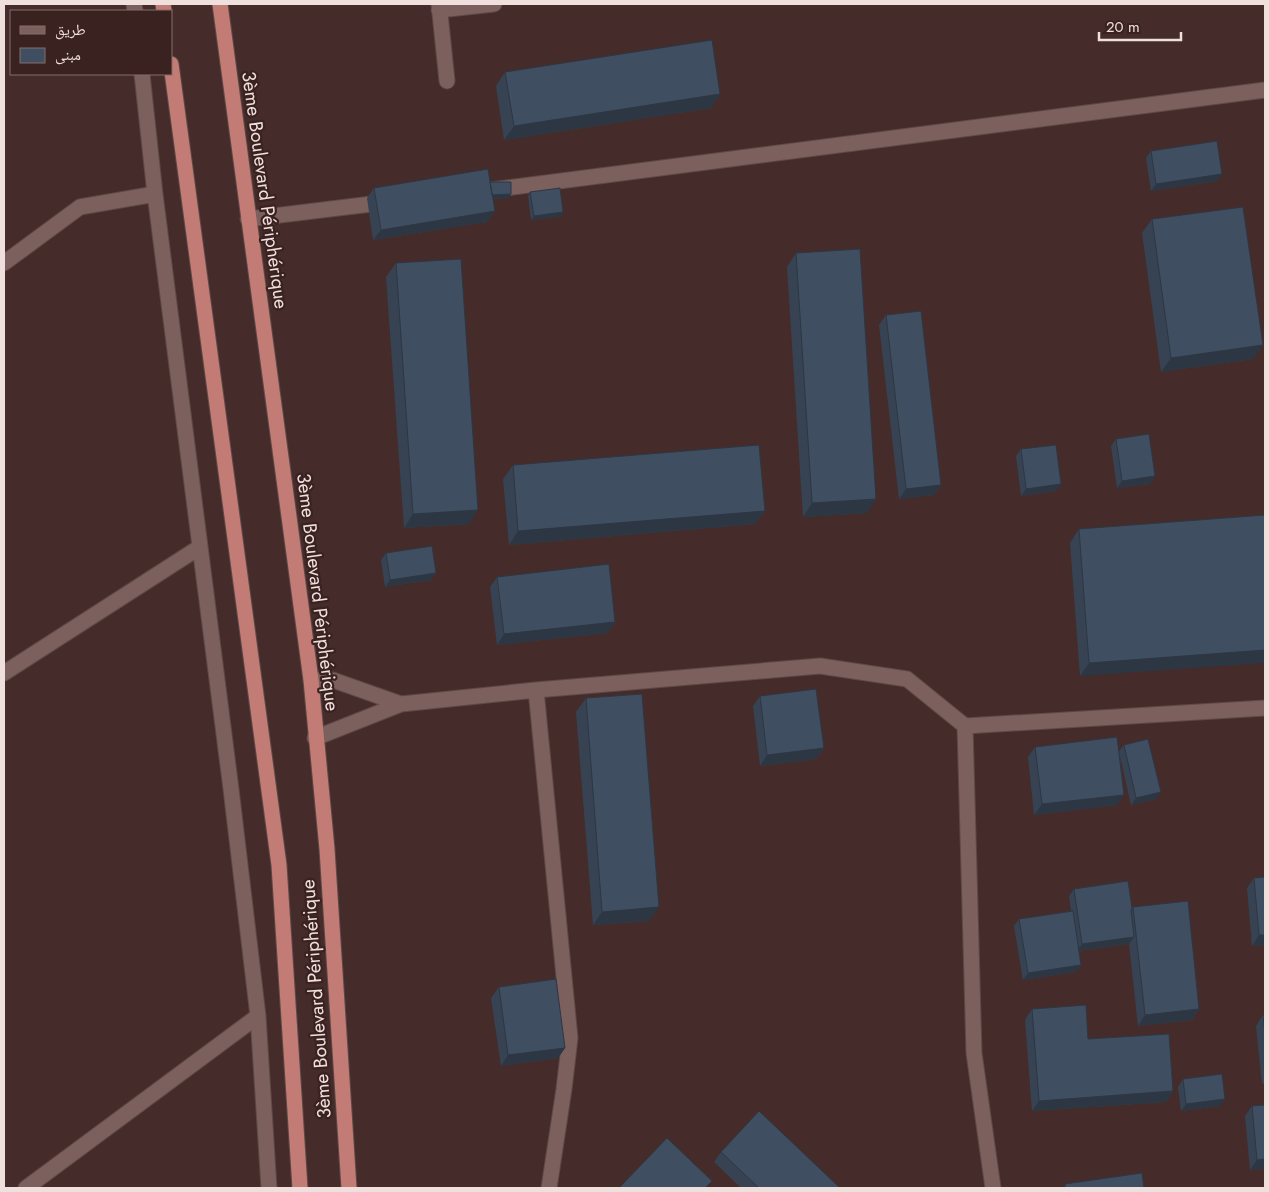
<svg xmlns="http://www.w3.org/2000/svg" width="1269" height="1192" font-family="Jost,'Noto Naskh Arabic',sans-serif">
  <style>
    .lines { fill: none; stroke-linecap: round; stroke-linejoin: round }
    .service-casing { stroke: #5d4947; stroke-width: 17 }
    .minor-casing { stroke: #5d4947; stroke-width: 17 }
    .trunk-casing { stroke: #5d4947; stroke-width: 17 }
    .service { stroke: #7c605d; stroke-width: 15 }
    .minor { stroke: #7c605d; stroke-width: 15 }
    .trunk { stroke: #c27b75; stroke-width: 15 }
    .wall { fill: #374353 }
    .shaded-wall { fill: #2d3744 }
    .building { fill: #404e61; stroke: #2d3744 }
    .labels { text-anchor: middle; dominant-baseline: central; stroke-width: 4.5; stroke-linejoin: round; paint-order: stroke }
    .street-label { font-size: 19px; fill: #efdfdd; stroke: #3a2220 }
  </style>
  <rect width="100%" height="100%" fill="#452c2a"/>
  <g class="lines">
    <g class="service-casing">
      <path id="service" d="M 439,4 L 447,81
        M 439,10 L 494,4
        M 491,190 L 1265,90
        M 248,219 L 388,202
        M 311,680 L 333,680 L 401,704 L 315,738
        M 536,690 L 570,1038 L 564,1089 L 549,1188
        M 401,704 L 536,690 L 820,666 L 907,679 L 965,726 L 1265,708
        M 965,726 L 974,1053 L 993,1188"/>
    </g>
    <g class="minor-casing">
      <path id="minor" d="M 134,4 L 135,11
        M 142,74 L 155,194 L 231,789 L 258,1016 L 269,1188
        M 4,263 L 80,207 L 155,194
        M 4,673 L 200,547
        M 26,1188 L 258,1016"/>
    </g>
    <g class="trunk-casing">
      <path id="trunk" d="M 163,4 L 164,11
        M 220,4 L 311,680 L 327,849 L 349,1188
        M 171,64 L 279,865 L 300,1188"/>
    </g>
    <use href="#service" class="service"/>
    <use href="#minor" class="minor"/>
    <use href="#trunk" class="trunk"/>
  </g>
  <path class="wall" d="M 505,72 L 720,94 L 711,108 L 504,140 L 496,86 Z
    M 1151,151 L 1217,181 L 1151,191 L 1146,158 Z
    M 490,183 L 509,198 L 493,199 L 487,222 L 373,240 L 367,198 L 374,188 Z
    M 530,192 L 563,212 L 561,216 L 531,220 L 528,196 Z
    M 1152,219 L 1253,359 L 1161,372 L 1142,233 Z
    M 796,253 L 867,513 L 803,517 L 787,267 Z
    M 396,263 L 469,524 L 404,528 L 386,277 Z
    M 886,315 L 941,485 L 934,495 L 899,499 L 879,325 Z
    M 1116,439 L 1155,476 L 1150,484 L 1117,488 L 1111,446 Z
    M 1021,449 L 1056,491 L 1021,496 L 1016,456 Z
    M 513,465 L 765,511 L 755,524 L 509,545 L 503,479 Z
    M 1265,515 L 1080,676 L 1070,543 L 1079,529 Z
    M 386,553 L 436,573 L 431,580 L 385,587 L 381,560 Z
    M 497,577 L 608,633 L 497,645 L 490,587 Z
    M 760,696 L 824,748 L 816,759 L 760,766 L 753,706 Z
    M 586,698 L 649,921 L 593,925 L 576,712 Z
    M 1124,745 L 1156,799 L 1131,805 L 1120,756 L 1124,795 L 1117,805 L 1034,815 L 1028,757 L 1035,747 L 1119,751 Z
    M 1265,877 L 1265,945 L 1252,946 L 1247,888 L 1254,878 Z
    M 1074,889 L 1132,908 L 1133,907 L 1199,1009 L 1192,1020 L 1138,1026 L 1129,944 L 1079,951 L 1076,972 L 1023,980 L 1014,926 L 1019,919 L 1071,911 L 1069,896 Z
    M 499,987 L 565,1048 L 558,1058 L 501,1066 L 491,998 Z
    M 1032,1009 L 1088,1039 L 1173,1091 L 1166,1102 L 1032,1111 L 1025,1020 Z
    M 1263,1015 L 1265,1015 L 1265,1083 L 1262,1084 L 1256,1026 Z
    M 1183,1079 L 1220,1106 L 1181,1111 L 1178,1087 Z
    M 1252,1106 L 1265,1169 L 1250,1170 L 1245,1116 Z
    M 721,1152 L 840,1188 L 741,1188 L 714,1162 Z"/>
  <path class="shaded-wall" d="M 720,94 L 711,108 L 504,140 L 514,126 Z
    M 1222,174 L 1217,181 L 1151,191 L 1156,184 Z
    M 511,194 L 509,198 L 488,199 L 490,195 Z
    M 495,211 L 487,222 L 373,240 L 381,230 Z
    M 563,212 L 561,216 L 531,220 L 534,216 Z
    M 1263,345 L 1253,359 L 1161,372 L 1171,358 Z
    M 1155,476 L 1150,484 L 1117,488 L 1122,481 Z
    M 1061,484 L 1056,491 L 1021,496 L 1026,489 Z
    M 941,485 L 934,495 L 899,499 L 906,489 Z
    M 876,499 L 867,513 L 803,517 L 812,503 Z
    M 478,510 L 469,524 L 404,528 L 413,514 Z
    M 765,511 L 755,524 L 509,545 L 518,531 Z
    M 436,573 L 431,580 L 385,587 L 390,580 Z
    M 615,622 L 608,633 L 497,645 L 504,634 Z
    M 1265,650 L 1265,663 L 1080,676 L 1089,663 Z
    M 824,748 L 816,759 L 760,766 L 767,755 Z
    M 1161,792 L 1156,799 L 1131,805 L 1136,798 Z
    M 1124,795 L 1117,805 L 1034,815 L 1042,804 Z
    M 659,907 L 649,921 L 593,925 L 602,912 Z
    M 1259,935 L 1265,935 L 1265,945 L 1252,946 Z
    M 1134,937 L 1129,944 L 1077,951 L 1082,944 Z
    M 1081,965 L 1076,972 L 1023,980 L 1028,973 Z
    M 1199,1009 L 1192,1020 L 1138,1026 L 1145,1015 Z
    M 565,1048 L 558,1058 L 501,1066 L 508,1055 Z
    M 1173,1091 L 1166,1102 L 1032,1111 L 1039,1101 Z
    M 1225,1099 L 1220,1106 L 1181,1111 L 1186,1104 Z
    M 1265,1159 L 1265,1169 L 1250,1170 L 1257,1160 Z"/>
  <path class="building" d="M 712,40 L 720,94 L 514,126 L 505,72 Z
    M 1217,141 L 1222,174 L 1156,184 L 1151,151 Z
    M 488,169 L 495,211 L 381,230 L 374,188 Z
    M 490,182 L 511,182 L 511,194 L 492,195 Z
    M 560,188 L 563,212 L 534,216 L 530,192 Z
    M 1243,207 L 1263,345 L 1171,358 L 1152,219 Z
    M 860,249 L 876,499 L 812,503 L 796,253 Z
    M 461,259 L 478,510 L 413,514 L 396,263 Z
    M 921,311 L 941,485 L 906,489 L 886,315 Z
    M 1149,434 L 1155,476 L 1122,481 L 1116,439 Z
    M 759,445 L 765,511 L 518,531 L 513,465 Z
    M 1056,445 L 1061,484 L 1026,489 L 1021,449 Z
    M 1265,515 L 1265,650 L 1089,663 L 1079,529 Z
    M 432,546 L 436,573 L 390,580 L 386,553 Z
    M 609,564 L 615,622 L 504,634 L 497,577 Z
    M 816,689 L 824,748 L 767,755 L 760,696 Z
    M 642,694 L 659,907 L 602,912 L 586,698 Z
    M 1117,737 L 1124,795 L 1042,804 L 1035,747 Z
    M 1148,739 L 1161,792 L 1136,798 L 1124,745 Z
    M 1265,877 L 1265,935 L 1259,935 L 1254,878 Z
    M 1128,881 L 1132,908 L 1131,910 L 1134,937 L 1082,944 L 1074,889 Z
    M 1188,901 L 1199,1009 L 1145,1015 L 1133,907 Z
    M 1073,911 L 1081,965 L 1028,973 L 1019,919 Z
    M 556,979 L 565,1048 L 508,1055 L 499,987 Z
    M 1086,1005 L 1088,1039 L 1169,1034 L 1173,1091 L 1039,1101 L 1032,1009 Z
    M 1263,1015 L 1265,1015 L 1265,1034 Z
    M 1222,1074 L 1225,1099 L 1186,1104 L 1183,1079 Z
    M 1265,1105 L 1265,1159 L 1257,1160 L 1252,1106 Z
    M 759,1111 L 840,1188 L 759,1188 L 721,1152 Z
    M 667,1138 L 712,1181 L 705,1188 L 619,1188 Z
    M 1142,1173 L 1144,1188 L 1065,1188 L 1065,1184 Z"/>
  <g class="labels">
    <g class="street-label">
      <text transform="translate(265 190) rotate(82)">3ème Boulevard Périphérique</text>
      <text transform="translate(318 592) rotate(83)">3ème Boulevard Périphérique</text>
      <text transform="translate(316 999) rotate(-94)">3ème Boulevard Périphérique</text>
    </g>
  </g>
  <rect width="1269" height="1192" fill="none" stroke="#efdfdd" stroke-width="10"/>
  <rect x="10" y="10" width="162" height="65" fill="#3a2220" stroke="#826e6c"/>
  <rect x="20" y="26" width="25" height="8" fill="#7c605d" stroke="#826e6c"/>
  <text x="55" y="35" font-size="15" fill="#efdfdd">طريق</text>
  <rect x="20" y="48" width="25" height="15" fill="#404e61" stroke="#826e6c"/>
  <text x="55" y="60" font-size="15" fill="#efdfdd">مبنى</text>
  <path d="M1099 32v8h82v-8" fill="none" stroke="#efdfdd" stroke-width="2.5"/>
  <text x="1106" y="32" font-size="15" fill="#efdfdd" stroke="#3a2220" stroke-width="4" paint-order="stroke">20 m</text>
</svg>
